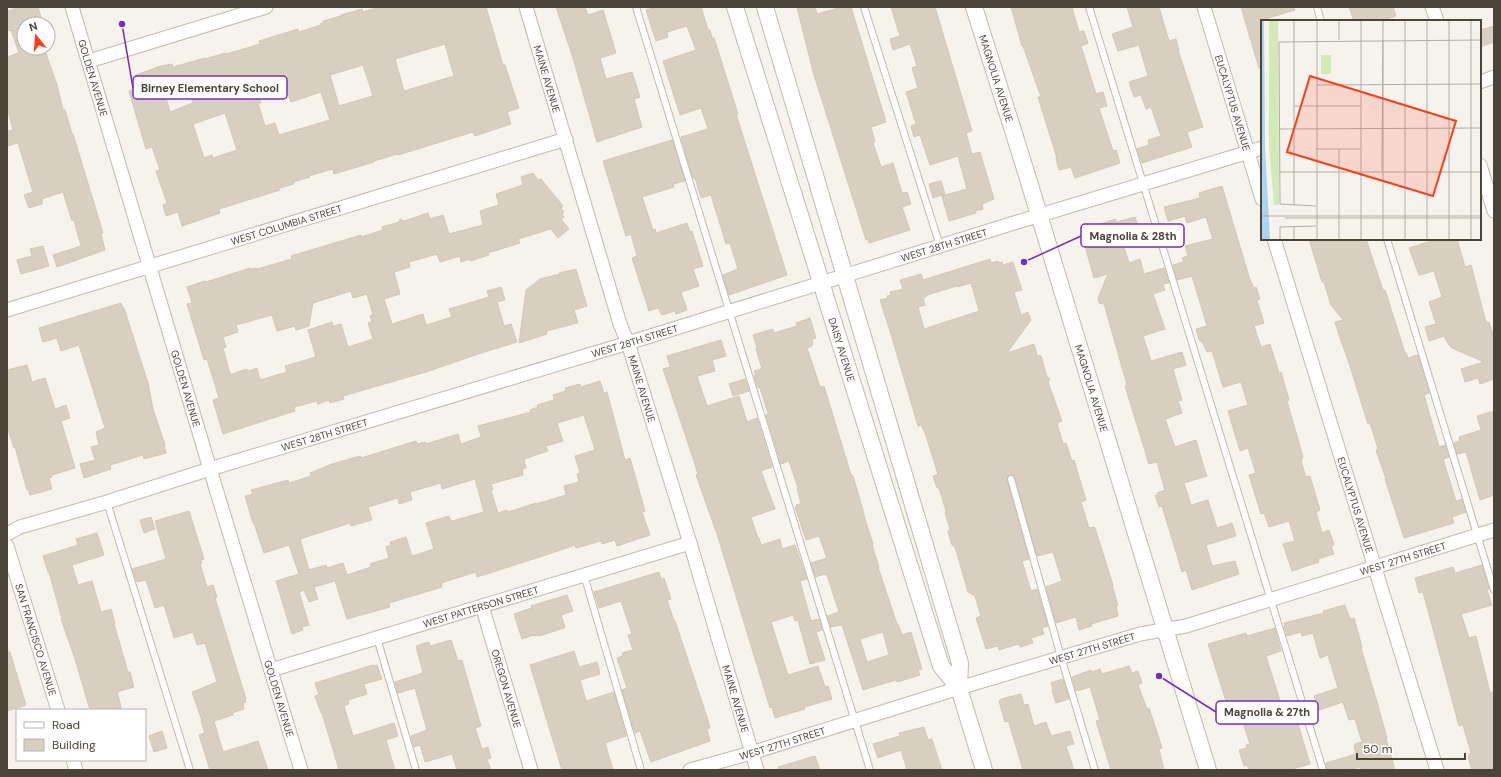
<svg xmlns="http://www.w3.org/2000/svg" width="1501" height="777" font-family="'DM Sans',sans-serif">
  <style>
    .building { fill: #d8cfc1; stroke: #d3c7b4; fill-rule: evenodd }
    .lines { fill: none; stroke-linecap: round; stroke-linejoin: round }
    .service-casing { stroke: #c2bbae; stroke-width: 8 }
    .minor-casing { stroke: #c2bbae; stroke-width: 15 }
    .tertiary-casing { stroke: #c2bbae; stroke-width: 18 }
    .service { stroke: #fff; stroke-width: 6 }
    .minor { stroke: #fff; stroke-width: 13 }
    .tertiary { stroke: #fff; stroke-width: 16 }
    .labels { text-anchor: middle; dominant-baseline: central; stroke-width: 3.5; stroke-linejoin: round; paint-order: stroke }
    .street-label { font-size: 10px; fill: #4b4439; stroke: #fff }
    .inset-road { fill: none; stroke: #b2ada4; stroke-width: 1 }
    .view { fill: #fc3f1d; fill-opacity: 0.15; stroke: #fc3f1d; stroke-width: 2 }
    .inset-edge { fill: none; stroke: #4b4439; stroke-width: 2 }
    .leader { fill: none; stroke: #7b2cbf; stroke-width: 1.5 }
    .callout-dot { fill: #7b2cbf; stroke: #fff; stroke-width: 1.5 }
    .callout { fill: #fff; stroke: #7b2cbf; stroke-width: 1.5 }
    .callout-label { font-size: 11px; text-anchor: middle; font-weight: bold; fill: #4b4439 }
  </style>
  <rect width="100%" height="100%" fill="#f6f3ec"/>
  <path class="building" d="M 20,7 L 38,7 L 42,21 L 31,24 L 24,24 L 24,48 L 44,48 L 57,85 L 63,110 L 65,110 L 72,134 L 73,134 L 103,233 L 101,234 L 105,250 L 57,267 L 53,255 L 81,246 L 74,220 L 72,221 L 63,192 L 42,199 L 42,204 L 29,208 L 24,195 L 33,192 L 18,143 L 7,146 L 7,131 L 13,130 L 7,107 L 7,57 L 19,53 L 11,30 L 7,31 L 7,11 Z
    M 380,7 L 486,7 L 503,65 L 505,65 L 519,108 L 507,112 L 511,124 L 475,136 L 473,132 L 398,155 L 397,154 L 374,161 L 374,162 L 334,174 L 333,169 L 309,176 L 310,177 L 293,182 L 294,184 L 279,188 L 280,190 L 219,209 L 220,213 L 182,226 L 178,212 L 166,216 L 163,205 L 167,203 L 156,171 L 160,170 L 152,147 L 146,149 L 129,91 L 140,87 L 136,75 L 161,66 L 172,64 L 173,67 L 205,58 L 205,59 L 225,53 L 226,54 L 237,51 L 260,44 L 259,41 L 298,29 L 299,32 L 321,25 L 320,24 L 323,23 L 323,21 L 341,16 L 341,15 L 362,9 L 363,12 ZM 445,44 L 454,76 L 404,91 L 395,59 ZM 363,65 L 373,96 L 339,106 L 330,75 ZM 185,76 L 193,103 L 170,112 L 162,84 ZM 286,89 L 291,102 L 321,92 L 330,120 L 279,135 L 275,123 L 265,126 L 258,103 L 261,103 L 259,99 ZM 225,113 L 237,150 L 213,158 L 212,155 L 204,158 L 193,124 Z
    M 556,7 L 585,7 L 588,15 L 603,10 L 616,53 L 600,58 L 606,79 L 632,72 L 640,97 L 634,99 L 642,127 L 597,142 L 573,58 Z
    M 657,7 L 701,7 L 708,30 L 710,30 L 712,38 L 714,38 L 738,114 L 736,114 L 787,275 L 729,295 L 723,275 L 738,269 L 730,243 L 726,244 L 711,195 L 701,198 L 695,178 L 693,178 L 681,137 L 708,129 L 701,108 L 680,115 L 663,61 L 696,50 L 687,26 L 667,32 L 668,37 L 656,41 L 646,10 Z
    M 797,7 L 815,7 L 817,14 L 842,7 L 851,7 L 886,122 L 871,127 L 875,142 L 873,143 L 881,167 L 893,163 L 902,193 L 907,192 L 911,204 L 902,207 L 910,230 L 869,243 L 868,239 L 866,240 L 814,75 Z
    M 891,7 L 935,7 L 972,131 L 966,133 L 972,154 L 980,152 L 994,199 L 982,204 L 983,209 L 975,211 L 976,213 L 949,221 L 942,196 L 967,189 L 958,156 L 930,165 L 920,135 L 914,137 L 911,126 L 916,124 L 906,92 L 918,88 L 912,68 L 917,66 L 910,44 L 893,50 L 890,39 L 900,36 Z
    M 1011,7 L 1072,7 L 1079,32 L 1084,31 L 1088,43 L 1081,46 L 1096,94 L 1103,92 L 1107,106 L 1099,108 L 1113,151 L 1116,150 L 1120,163 L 1075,178 L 1071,167 L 1059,170 L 1056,159 L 1057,158 L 1038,97 L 1041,97 L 1023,46 L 1022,46 Z
    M 1127,7 L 1159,7 L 1169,41 L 1176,39 L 1179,50 L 1178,50 L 1203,127 L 1187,132 L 1192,147 L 1142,163 L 1137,149 L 1149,145 L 1148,140 L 1161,136 L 1151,107 L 1146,109 L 1141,95 L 1134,97 L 1129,82 L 1148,76 L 1139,45 L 1118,51 L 1112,34 L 1133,27 Z
    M 1241,7 L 1294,7 L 1295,10 L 1262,20 L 1262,68 L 1259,68 Z
    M 1349,7 L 1393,7 L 1396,16 L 1380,21 L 1354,21 Z
    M 1494,26 L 1494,42 L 1480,47 L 1480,30 Z
    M 672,140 L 685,181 L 673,184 L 674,187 L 642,197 L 653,230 L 655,229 L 656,233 L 687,223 L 690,232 L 692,231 L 703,266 L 693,269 L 699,286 L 681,292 L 687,310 L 676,314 L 675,311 L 662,315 L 658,308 L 649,311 L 632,258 L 637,256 L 631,234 L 626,236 L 603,161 Z
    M 533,173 L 538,180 L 541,179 L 563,206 L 561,208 L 564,212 L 562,214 L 564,217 L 561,219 L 569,229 L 558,238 L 551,229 L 518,239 L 520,243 L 488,253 L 489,255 L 470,261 L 469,259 L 461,262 L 460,256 L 440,262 L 437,254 L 409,262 L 410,267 L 394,272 L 400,294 L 384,299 L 392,324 L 423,314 L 426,325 L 452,317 L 449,309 L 489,297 L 487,291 L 501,287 L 505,300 L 497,302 L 504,326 L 511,324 L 517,342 L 481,353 L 429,371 L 343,396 L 344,399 L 330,403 L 329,400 L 318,404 L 317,401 L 294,407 L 295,411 L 223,434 L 213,400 L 219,398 L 207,359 L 204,360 L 187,304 L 192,303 L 187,287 L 205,281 L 206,282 L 250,268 L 250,269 L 257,268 L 257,269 L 292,259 L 291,256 L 361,235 L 361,237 L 383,230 L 382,227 L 399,222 L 400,219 L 404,221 L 428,213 L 430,219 L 443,215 L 449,234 L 483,225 L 480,211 L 499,205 L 496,194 L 523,185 L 521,177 ZM 351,291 L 353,298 L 367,294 L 373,315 L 370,316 L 372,322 L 368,323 L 373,339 L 348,347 L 341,324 L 333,326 L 332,322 L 308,330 L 316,357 L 285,366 L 287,372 L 260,380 L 257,368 L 249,371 L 246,369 L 233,374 L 230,374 L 223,348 L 226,347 L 223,337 L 238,332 L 236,325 L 272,315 L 277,331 L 295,326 L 296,330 L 309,326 L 313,303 Z
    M 941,181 L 945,194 L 933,198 L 929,184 Z
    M 1222,186 L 1250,280 L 1254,288 L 1256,287 L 1260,299 L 1257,300 L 1264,323 L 1254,326 L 1261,347 L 1270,344 L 1279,373 L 1281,372 L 1289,400 L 1287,401 L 1303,457 L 1301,461 L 1306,477 L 1310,476 L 1320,510 L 1316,512 L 1322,533 L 1329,530 L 1334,545 L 1331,546 L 1334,554 L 1318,559 L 1319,562 L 1292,571 L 1283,544 L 1295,541 L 1289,521 L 1269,527 L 1264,513 L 1261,514 L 1249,475 L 1256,473 L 1248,448 L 1240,451 L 1228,411 L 1248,405 L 1241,382 L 1223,387 L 1212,351 L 1207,352 L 1203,343 L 1199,340 L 1196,329 L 1207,326 L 1192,276 L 1177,280 L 1173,265 L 1184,262 L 1182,258 L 1188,256 L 1185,246 L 1213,239 L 1206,217 L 1187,223 L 1185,216 L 1168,221 L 1164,207 L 1200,198 L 1199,193 Z
    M 1135,217 L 1140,234 L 1122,240 L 1129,263 L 1140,259 L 1144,274 L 1164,268 L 1169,283 L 1163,284 L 1165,290 L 1153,294 L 1165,329 L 1143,336 L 1151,361 L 1182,352 L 1186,365 L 1173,369 L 1182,400 L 1178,401 L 1182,413 L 1165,419 L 1175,447 L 1196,440 L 1205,471 L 1207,476 L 1184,483 L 1191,505 L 1208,500 L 1217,528 L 1232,523 L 1236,536 L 1206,545 L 1212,566 L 1235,561 L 1239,574 L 1192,590 L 1186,570 L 1182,572 L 1162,506 L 1159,507 L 1155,495 L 1158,495 L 1157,493 L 1165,490 L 1157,462 L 1149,464 L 1125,386 L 1127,385 L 1106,311 L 1104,304 L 1099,303 L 1098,298 L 1108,274 L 1094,278 L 1083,239 L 1090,237 L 1088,228 L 1116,219 L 1116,222 Z
    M 1309,239 L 1366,239 L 1383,290 L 1385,290 L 1405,353 L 1406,353 L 1408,358 L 1418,355 L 1429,393 L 1424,395 L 1439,447 L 1445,445 L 1449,457 L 1443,459 L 1456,501 L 1462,499 L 1466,512 L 1452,517 L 1454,523 L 1404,538 L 1385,479 L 1386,479 L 1376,450 L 1378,449 L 1370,423 L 1368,424 L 1349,363 L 1339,335 L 1335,322 L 1343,320 L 1331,305 L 1324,282 L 1322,282 Z
    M 1438,239 L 1457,239 L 1465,267 L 1471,265 L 1486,322 L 1489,322 L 1494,337 L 1494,379 L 1480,384 L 1478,378 L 1465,382 L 1461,369 L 1484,362 L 1452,348 L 1449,345 L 1444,336 L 1429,341 L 1425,327 L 1436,324 L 1429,302 L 1442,297 L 1434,271 L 1419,275 L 1409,248 Z
    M 43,246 L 49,266 L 21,274 L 17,260 L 32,256 L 30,249 Z
    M 990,259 L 991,263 L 998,261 L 999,263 L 1002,262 L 1003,265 L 1013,262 L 1022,290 L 1014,292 L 1021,315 L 1028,312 L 1031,320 L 1007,353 L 1034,344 L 1037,355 L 1041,356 L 1047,377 L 1050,379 L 1048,382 L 1062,421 L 1057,423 L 1063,444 L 1066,443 L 1072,461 L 1074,460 L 1086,500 L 1081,502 L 1089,528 L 1094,527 L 1095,528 L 1113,585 L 1112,585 L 1118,606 L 1116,606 L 1118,616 L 1091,624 L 1092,626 L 1079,630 L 1076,617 L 1056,623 L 1046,587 L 1062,581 L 1053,552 L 1037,556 L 1015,478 L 1012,475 L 1009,475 L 1007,478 L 1007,480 L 1029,559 L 1022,561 L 1031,591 L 1037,589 L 1048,626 L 1042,628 L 1044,634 L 1031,638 L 1033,643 L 1020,647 L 1019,644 L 999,650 L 998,646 L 986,649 L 976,618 L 981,616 L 975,596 L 968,592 L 955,547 L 952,545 L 948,532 L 950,529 L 945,513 L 946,511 L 939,488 L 937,488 L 933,476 L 938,474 L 925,433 L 921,425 L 918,426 L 890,331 L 880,300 L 888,298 L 887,296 L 891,295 L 890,292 L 903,289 L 900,280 L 921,274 L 923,280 ZM 971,283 L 979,311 L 924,329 L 918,307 L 925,305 L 923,298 L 927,296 L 927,295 L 957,286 L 957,287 Z
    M 576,269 L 587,306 L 574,310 L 578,323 L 546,331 L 547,334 L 519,343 L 526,290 L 540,279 L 560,274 L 559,273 Z
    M 121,303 L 123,308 L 124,308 L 148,383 L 153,409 L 165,445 L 164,445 L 166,453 L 144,459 L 143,455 L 110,465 L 111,469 L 84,478 L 80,464 L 95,460 L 91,447 L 99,445 L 96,432 L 105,428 L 79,345 L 61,351 L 57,338 L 43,342 L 39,328 Z
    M 810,318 L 816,338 L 812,339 L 813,344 L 812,344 L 812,346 L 807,348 L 819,384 L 821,387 L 824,386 L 851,475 L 853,476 L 863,510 L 865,519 L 873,544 L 872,545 L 879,567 L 878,567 L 897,624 L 898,624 L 902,635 L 911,632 L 922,669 L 918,670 L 920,675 L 897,682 L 896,680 L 863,690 L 842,625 L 831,627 L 827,616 L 839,612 L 827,575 L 825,575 L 825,574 L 815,577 L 811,563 L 827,558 L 819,536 L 806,540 L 795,507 L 797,507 L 796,505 L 801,504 L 797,488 L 798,488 L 789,461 L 781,464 L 766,415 L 768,415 L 768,413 L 760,388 L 758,388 L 754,376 L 756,375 L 754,371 L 762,369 L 756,349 L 757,348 L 753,335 L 773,329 L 774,333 L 797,326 L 796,323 ZM 883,632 L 889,655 L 867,662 L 860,639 Z
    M 721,340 L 726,356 L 712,360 L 715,371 L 697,376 L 707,406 L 739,396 L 747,422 L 757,418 L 772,467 L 761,471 L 775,509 L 751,517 L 758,538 L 759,538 L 761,545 L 780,539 L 782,549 L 795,545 L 807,579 L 800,581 L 811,621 L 819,619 L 822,630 L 816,632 L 825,660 L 810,664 L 798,620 L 795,621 L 793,615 L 771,622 L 788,675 L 818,666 L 825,687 L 828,686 L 832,699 L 804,707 L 805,709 L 775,718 L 772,707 L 770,708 L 718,537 L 701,489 L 696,475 L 698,474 L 686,437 L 663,369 L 670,367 L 667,356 Z
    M 27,365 L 32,382 L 45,378 L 55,409 L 66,405 L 70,418 L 61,421 L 75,468 L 52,475 L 52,477 L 49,478 L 52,489 L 30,495 L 28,489 L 27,490 L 15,447 L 14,448 L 7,426 L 7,370 Z
    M 745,379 L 749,391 L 733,396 L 729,384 Z
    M 600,381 L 604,393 L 607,392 L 625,460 L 630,458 L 645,511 L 642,512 L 650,535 L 617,546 L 615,540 L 602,544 L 601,541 L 576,548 L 575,545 L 549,554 L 477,577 L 476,572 L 441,583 L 442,587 L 389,603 L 390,607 L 347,619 L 335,581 L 314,587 L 318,599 L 309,602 L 304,590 L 299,592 L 309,625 L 302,627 L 303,630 L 292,634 L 276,581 L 299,574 L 289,545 L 264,553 L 254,523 L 253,523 L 245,496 L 253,494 L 251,490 L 288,480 L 289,483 L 311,476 L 310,473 L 332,464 L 360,456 L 361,458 L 416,441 L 417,444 L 425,442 L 426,444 L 458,434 L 461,444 L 481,437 L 478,426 L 531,412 L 530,410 L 538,407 L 537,405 L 554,400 L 553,395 L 566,391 L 565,388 L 580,384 L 581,387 ZM 584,415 L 595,450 L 575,456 L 580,473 L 577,474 L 579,482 L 564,486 L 566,495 L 536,504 L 536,503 L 508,512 L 507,510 L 498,513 L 491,491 L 493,489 L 491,484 L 523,475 L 522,469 L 526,468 L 524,459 L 548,451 L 546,446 L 563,441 L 557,423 ZM 475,479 L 484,512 L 452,521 L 451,521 L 449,516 L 426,523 L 434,549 L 412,556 L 406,537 L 390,542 L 391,545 L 386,547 L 389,558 L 370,564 L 371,567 L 347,575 L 343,563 L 327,568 L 326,565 L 309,570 L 300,539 L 350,523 L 351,526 L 372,520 L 368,507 L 398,498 L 399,504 L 412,500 L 410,492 L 441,483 L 442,489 Z
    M 1494,411 L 1494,495 L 1480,500 L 1466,452 L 1457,454 L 1454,443 L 1460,441 L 1459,437 L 1481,430 L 1477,416 Z
    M 189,511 L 204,559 L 201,560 L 202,563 L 200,564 L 207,587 L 213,585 L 217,597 L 215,598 L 246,699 L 245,699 L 246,702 L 243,703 L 244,709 L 232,713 L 233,715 L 214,721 L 223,752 L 258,741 L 268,770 L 210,770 L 199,735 L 205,733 L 201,721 L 202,721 L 192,692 L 217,682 L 205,643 L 197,645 L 193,632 L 174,638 L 164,605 L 155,608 L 146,580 L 137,582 L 132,569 L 166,559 L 155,521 Z
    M 151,517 L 155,529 L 144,533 L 140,520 Z
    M 97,533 L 104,555 L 72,565 L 78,585 L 92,581 L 101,612 L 111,609 L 115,623 L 114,624 L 128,672 L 130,672 L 134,687 L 117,692 L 122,710 L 90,710 L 75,659 L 61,619 L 62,619 L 49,572 L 48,572 L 43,556 L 78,545 L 76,539 Z
    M 1482,565 L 1489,589 L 1487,590 L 1492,605 L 1461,614 L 1469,638 L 1476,636 L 1490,693 L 1494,691 L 1494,770 L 1472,770 L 1468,757 L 1469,757 L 1469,754 L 1471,753 L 1463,725 L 1459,726 L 1423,592 L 1419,593 L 1415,578 L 1453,567 L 1455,573 Z
    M 659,572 L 661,579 L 664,578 L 671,599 L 667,600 L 674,621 L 675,621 L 708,720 L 710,728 L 707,729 L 710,741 L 651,762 L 640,731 L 635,733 L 622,690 L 627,688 L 617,658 L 623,656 L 622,653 L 633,650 L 628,635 L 632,634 L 621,601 L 599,608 L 594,592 Z
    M 567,595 L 573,611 L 561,615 L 565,627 L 564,628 L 539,636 L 538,635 L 534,636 L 534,635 L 522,639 L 514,614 L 532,608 L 531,606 Z
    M 1345,605 L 1350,619 L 1354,618 L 1362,647 L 1361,648 L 1377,702 L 1387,738 L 1386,738 L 1395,770 L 1361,770 L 1360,767 L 1348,770 L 1327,770 L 1326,763 L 1356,754 L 1354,746 L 1355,746 L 1355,744 L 1362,742 L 1355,719 L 1349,720 L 1343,702 L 1319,710 L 1314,696 L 1338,688 L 1328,655 L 1320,658 L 1313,633 L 1302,636 L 1301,632 L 1287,636 L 1284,626 L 1285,625 L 1284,623 L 1324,613 L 1323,611 Z
    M 1275,628 L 1281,651 L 1266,656 L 1286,720 L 1296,717 L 1310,764 L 1289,770 L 1249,770 L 1247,765 L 1244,766 L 1239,750 L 1247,748 L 1246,745 L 1250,744 L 1242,720 L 1240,721 L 1238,714 L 1231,717 L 1208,644 L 1246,633 L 1247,636 Z
    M 451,640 L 458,661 L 462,660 L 465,671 L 481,726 L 475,728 L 482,749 L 488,747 L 491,758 L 487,759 L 491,770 L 457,770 L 452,754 L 425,762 L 420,745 L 414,747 L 411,736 L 427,730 L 415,688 L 398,693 L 395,682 L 423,673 L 416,646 L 429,642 L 430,646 Z
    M 574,651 L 579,667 L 597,662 L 600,674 L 580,680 L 586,701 L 614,692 L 626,736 L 605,743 L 613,770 L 562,770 L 530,665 Z
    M 7,652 L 10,652 L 26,705 L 7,711 Z
    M 373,665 L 374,666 L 377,665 L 382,679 L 364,684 L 367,694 L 348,700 L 349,704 L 344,706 L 353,736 L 394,723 L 398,736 L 386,740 L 395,770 L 339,770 L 322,713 L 321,713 L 315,696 L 319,695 L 315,683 Z
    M 1129,666 L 1132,673 L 1138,671 L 1142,683 L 1138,685 L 1147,709 L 1149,708 L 1156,729 L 1162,748 L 1159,749 L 1164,770 L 1111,770 L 1096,721 L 1100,720 L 1090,687 L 1076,691 L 1072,677 L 1091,670 L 1092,672 L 1100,669 L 1102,674 Z
    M 1063,679 L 1069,699 L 1056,703 L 1052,690 L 1053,689 L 1051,683 Z
    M 1021,694 L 1024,705 L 1028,704 L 1034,726 L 1046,722 L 1051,736 L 1070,731 L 1074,744 L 1066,746 L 1074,770 L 1023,770 L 1009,723 L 1008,721 L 1005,722 L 999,701 L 1001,700 L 1001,699 Z
    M 924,727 L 928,740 L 932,739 L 942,770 L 907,770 L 901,750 L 878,758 L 873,744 L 900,736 L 899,733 Z
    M 162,731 L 167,748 L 154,752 L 149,736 Z
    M 815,756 L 820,770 L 779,770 L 778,767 Z"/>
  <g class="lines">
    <g class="service-casing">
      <path id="service" d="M 636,7 L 870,770
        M 864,7 L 940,246
        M 1089,7 L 1323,770
        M 1317,7 L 1321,21
        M 1387,239 L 1494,590
        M 1011,479 L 1061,657 L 1095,770
        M 107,502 L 190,770
        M 584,575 L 641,770
        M 377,638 L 416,770"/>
    </g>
    <g class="minor-casing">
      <g id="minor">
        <path id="s1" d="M 72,7 L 210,469 L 301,770"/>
        <path id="s2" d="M 526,7 L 620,324 L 628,343 L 690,543 L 757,770"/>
        <path id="s3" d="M 1204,7 L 1262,199"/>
        <path d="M 1432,7 L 1437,21"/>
        <path d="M 89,61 L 266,7"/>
        <path d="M 1480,82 L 1494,77"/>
        <path d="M 1480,165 L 1494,211"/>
        <path id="s4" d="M 1274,239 L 1437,770"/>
        <path id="s5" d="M 7,310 L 566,139"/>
        <path id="s6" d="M 7,534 L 20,527 L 107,502 L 210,469 L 628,343 L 1014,223 L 1262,148"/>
        <path id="s7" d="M 7,546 L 58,710"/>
        <path id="s8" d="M 482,606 L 531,770"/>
        <path id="s9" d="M 271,670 L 690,543"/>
        <path d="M 73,760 L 76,770"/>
        <path id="s10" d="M 690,770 L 751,753 L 959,688 L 1140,634 L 1186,626 L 1494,530"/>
      </g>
    </g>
    <g class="tertiary-casing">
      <g id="tertiary">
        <path id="s11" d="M 735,7 L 941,666 L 959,688"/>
        <path d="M 765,7 L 960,663 L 959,688 L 984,770"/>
        <path id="s12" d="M 974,7 L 1022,159 L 1208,770"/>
      </g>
    </g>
    <use href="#service" class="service"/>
    <use href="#minor" class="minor"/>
    <use href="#tertiary" class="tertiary"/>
  </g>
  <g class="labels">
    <g class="street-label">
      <text stroke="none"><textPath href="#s1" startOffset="74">GOLDEN AVENUE</textPath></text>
      <text stroke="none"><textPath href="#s2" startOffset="75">MAINE AVENUE</textPath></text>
      <text stroke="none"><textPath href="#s12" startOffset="75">MAGNOLIA AVENUE</textPath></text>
      <text stroke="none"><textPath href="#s3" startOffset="100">EUCALYPTUS AVENUE</textPath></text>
      <text stroke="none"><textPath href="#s5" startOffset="292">WEST COLUMBIA STREET</textPath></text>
      <text stroke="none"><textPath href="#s6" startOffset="981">WEST 28TH STREET</textPath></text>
      <text stroke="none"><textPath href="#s6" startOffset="657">WEST 28TH STREET</textPath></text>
      <text stroke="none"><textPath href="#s11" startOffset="359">DAISY AVENUE</textPath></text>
      <text stroke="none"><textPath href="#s2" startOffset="399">MAINE AVENUE</textPath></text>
      <text stroke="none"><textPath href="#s12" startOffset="399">MAGNOLIA AVENUE</textPath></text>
      <text stroke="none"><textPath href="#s1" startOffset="398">GOLDEN AVENUE</textPath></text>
      <text stroke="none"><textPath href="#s6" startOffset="333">WEST 28TH STREET</textPath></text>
      <text stroke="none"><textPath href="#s4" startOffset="278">EUCALYPTUS AVENUE</textPath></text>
      <text stroke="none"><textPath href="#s10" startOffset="744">WEST 27TH STREET</textPath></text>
      <text stroke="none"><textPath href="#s9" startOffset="219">WEST PATTERSON STREET</textPath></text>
      <text stroke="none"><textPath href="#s7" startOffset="98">SAN FRANCISCO AVENUE</textPath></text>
      <text stroke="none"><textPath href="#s10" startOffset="420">WEST 27TH STREET</textPath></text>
      <text stroke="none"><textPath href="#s8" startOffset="86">OREGON AVENUE</textPath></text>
      <text stroke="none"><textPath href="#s2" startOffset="723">MAINE AVENUE</textPath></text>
      <text stroke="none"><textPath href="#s1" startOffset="722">GOLDEN AVENUE</textPath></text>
      <text stroke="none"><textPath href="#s10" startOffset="96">WEST 27TH STREET</textPath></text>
    </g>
  </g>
  <g transform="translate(1261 20)">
    <rect width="220" height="220" fill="#f6f3ec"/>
    <path d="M 8,0 L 17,0 L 18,185 L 13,185 L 8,126 ZM 60,35 L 70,35 L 70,54 L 60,54 Z" fill="#d2eab5"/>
    <path d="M 0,0 L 3,0 L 4,127 L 9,220 L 0,220 Z" fill="#a9d4f2"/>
    <path class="inset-road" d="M 33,0 L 33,185M 78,0 L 78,20M 144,0 L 144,220M 188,0 L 188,220M 122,20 L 122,220M 56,65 L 220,64M 33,86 L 100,86M 18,109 L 220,108M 55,129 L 100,129M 121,150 L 122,0M 19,152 L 220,152M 55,186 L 19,184 L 18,22 L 220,20M 0,196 L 220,196M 24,198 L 220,198M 33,207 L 33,220M 19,220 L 19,207 L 55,206M 56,220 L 56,0M 78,220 L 78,129M 100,220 L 100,0M 166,220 L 166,0M 210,220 L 210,0"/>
    <path class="view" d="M 49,56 L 195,101 L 172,176 L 26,132 Z"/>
    <rect width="220" height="220" class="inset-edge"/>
  </g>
  <path class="leader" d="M122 24L133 88M1024 262L1081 236M1159 676L1216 712"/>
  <g class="callout-dot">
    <circle cx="122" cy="24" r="4"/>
    <circle cx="1024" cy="262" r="4"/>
    <circle cx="1159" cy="676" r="4"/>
  </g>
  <g class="callout">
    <rect x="133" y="76" width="154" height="23" rx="4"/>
    <rect x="1081" y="224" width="103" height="23" rx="4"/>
    <rect x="1216" y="701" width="102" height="23" rx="4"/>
  </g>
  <g class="callout-label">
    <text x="210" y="92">Birney Elementary School</text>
    <text x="1133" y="240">Magnolia &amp; 28th</text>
    <text x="1267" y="716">Magnolia &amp; 27th</text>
  </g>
  <rect width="1501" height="777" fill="none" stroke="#4b4439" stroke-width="16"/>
  <rect x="16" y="709" width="130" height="52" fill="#ffffff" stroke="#b7b4b0"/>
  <rect x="24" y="722" width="20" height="6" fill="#ffffff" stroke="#b7b4b0"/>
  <text x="52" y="729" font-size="12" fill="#4b4439">Road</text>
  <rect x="24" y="739" width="20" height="12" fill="#d8cfc1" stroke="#b7b4b0"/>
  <text x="52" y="749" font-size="12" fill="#4b4439">Building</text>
  <g transform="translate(36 36) rotate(343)"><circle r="19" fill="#ffffff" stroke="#b7b4b0"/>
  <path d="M0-3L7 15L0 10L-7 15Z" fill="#fc3f1d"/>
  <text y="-6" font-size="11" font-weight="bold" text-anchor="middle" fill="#4b4439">N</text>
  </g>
  <path d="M1357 753v6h108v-6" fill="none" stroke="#4b4439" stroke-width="2"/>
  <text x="1363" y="753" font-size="12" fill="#4b4439" stroke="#ffffff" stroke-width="3" paint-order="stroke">50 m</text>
</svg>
